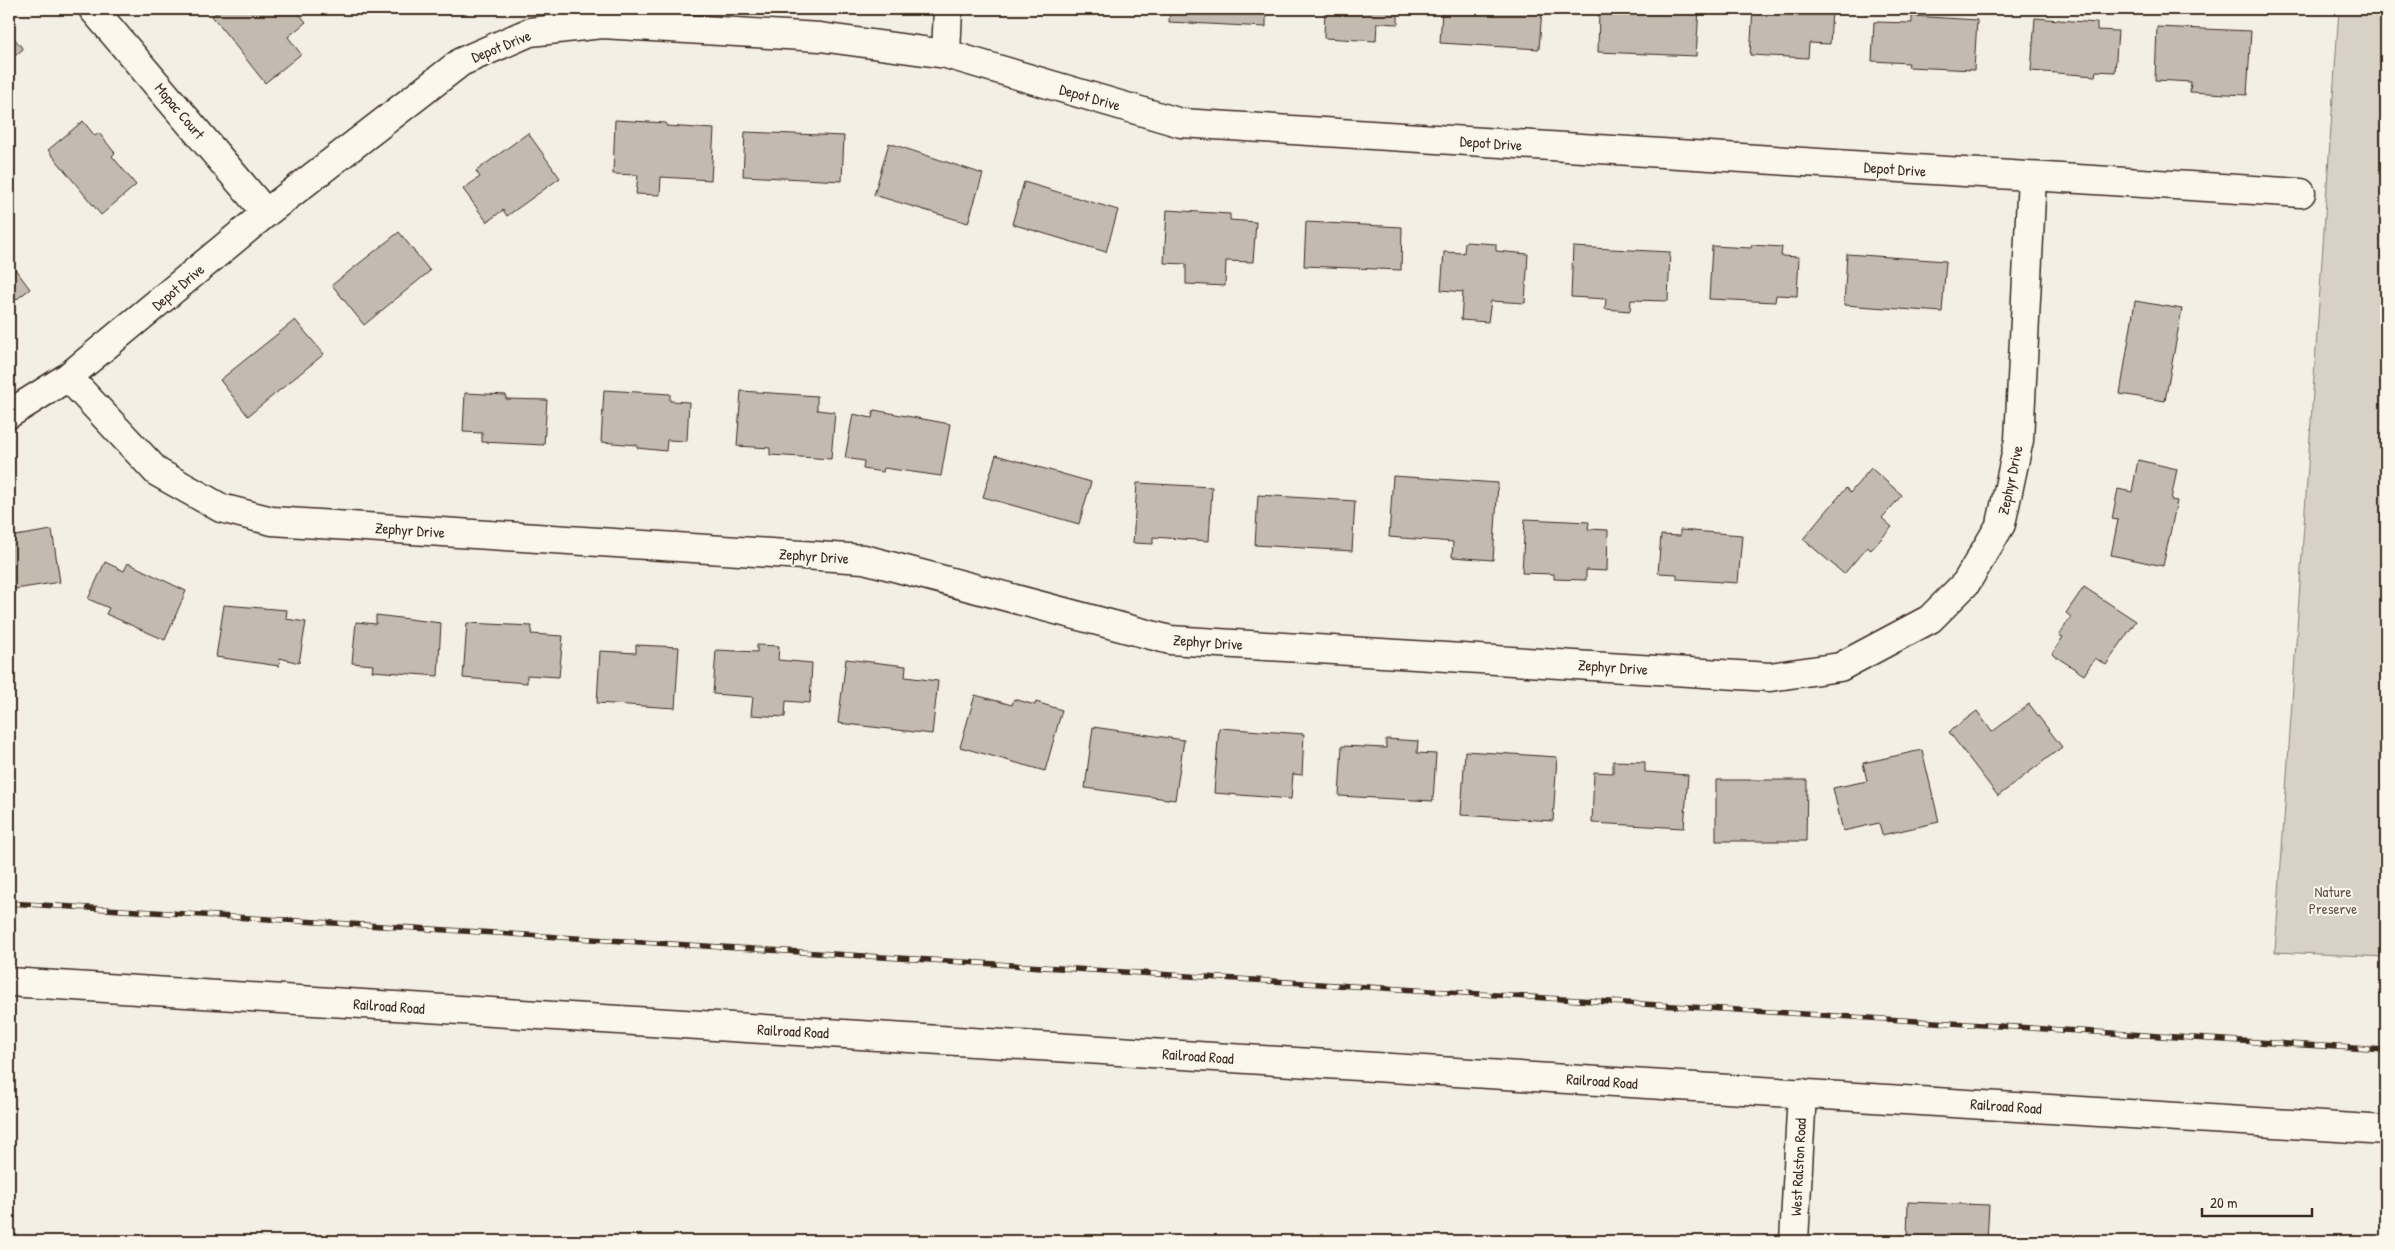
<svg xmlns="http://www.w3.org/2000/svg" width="2395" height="1250" font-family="'Patrick Hand',sans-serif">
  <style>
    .green { fill: #d8d1c6; stroke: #8a7e72 }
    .building { fill: #c3bbb0; stroke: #3b2a1e }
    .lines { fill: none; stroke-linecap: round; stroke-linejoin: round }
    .minor-casing { stroke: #3b2a1e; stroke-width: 31 }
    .tertiary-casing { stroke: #3b2a1e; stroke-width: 31 }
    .minor { stroke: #fbf7ec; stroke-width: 28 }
    .tertiary { stroke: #fbf7ec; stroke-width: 28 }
    .rail-casing { stroke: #3b2a1e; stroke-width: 5.5 }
    .rail { stroke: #fbf7ec; stroke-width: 4; stroke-dasharray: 11; stroke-linecap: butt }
    .labels { text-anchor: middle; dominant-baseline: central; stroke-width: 4; stroke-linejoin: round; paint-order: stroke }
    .street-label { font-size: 15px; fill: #3b2a1e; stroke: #fbf7ec }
    .park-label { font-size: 15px; fill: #625448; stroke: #fbf7ec }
  </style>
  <rect width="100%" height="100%" fill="#f3efe4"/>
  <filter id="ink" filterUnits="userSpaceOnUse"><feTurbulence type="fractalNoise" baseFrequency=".02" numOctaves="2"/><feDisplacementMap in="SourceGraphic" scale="10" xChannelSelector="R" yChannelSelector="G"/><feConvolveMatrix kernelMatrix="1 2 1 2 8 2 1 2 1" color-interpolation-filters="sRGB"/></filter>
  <g filter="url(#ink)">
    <path class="green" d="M 2339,9 L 2386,9 L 2386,957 L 2275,952 Z"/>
    <path class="building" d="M 222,9 L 295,9 L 306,22 L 288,37 L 301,54 L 265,83 L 212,16 Z
      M 1170,9 L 1266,9 L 1266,27 L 1169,22 Z
      M 1325,9 L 1398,9 L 1398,24 L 1377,23 L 1376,41 L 1324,38 Z
      M 1442,9 L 1542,9 L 1539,49 L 1440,43 Z
      M 1599,9 L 1674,12 L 1674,9 L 1699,9 L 1696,56 L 1598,52 Z
      M 1753,9 L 1832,9 L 1830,44 L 1809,43 L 1808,58 L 1750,55 Z
      M 1912,16 L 1977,20 L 1974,70 L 1908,67 L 1909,63 L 1872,61 L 1874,22 L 1912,23 Z
      M 2035,18 L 2097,23 L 2097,30 L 2118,31 L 2115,72 L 2096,71 L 2095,76 L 2031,71 Z
      M 2157,27 L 2251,31 L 2247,95 L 2190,92 L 2191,82 L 2155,80 Z
      M 9,32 L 23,49 L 9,61 Z
      M 615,120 L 666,123 L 666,126 L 714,129 L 711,180 L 661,177 L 660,195 L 636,194 L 638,175 L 613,174 Z
      M 83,121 L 95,136 L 99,133 L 115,153 L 112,156 L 136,185 L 101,215 L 48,150 Z
      M 745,132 L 844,136 L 842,181 L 743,176 Z
      M 528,133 L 560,178 L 507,216 L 503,210 L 487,222 L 463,189 L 480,177 L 476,171 Z
      M 889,143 L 983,174 L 968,223 L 874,195 Z
      M 1024,182 L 1118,210 L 1106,252 L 1012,224 Z
      M 1167,210 L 1230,214 L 1230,220 L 1256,222 L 1253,262 L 1226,261 L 1225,286 L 1186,284 L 1186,264 L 1164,263 Z
      M 1306,222 L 1402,227 L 1401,270 L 1304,266 Z
      M 399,232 L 430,271 L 364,325 L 332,285 Z
      M 1465,242 L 1496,244 L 1496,251 L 1528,254 L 1525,303 L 1491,301 L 1488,322 L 1461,320 L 1463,292 L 1441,290 L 1444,252 L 1464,253 Z
      M 1752,245 L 1782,247 L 1781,256 L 1799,257 L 1797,296 L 1776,295 L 1775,302 L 1709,299 L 1712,246 L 1751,248 Z
      M 1573,247 L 1670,252 L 1668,301 L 1631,300 L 1630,311 L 1605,309 L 1606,299 L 1571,297 Z
      M 1847,254 L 1946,261 L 1942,312 L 1844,305 Z
      M 9,261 L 30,289 L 9,305 Z
      M 2135,301 L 2182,309 L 2165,401 L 2120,394 Z
      M 295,320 L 324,354 L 248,416 L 220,380 Z
      M 604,390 L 670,394 L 670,401 L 689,402 L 687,441 L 667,440 L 666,451 L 637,448 L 637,445 L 601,442 Z
      M 741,391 L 817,396 L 817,410 L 835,412 L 831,459 L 770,455 L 770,448 L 737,446 Z
      M 465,393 L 506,395 L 506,399 L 547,400 L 544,445 L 482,442 L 482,433 L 463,432 Z
      M 874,410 L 950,424 L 941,476 L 884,468 L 883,472 L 863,469 L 864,461 L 845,458 L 853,414 L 872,418 Z
      M 996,455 L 1091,482 L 1079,524 L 983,497 Z
      M 2138,460 L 2177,469 L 2171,500 L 2177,501 L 2163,566 L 2111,555 L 2118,520 L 2112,519 L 2118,489 L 2132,492 Z
      M 1871,468 L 1902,495 L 1882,518 L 1892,527 L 1871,550 L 1867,547 L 1844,574 L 1803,539 L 1846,488 L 1850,493 Z
      M 1393,476 L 1498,483 L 1493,560 L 1452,557 L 1453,542 L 1389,537 Z
      M 1137,483 L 1212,487 L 1209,541 L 1153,537 L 1153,544 L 1133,543 Z
      M 1258,495 L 1355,501 L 1352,551 L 1255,545 Z
      M 1525,519 L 1589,522 L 1588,529 L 1608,530 L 1607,571 L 1586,570 L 1586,580 L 1554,579 L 1554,574 L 1522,573 Z
      M 52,530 L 60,582 L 9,590 L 9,537 Z
      M 1680,530 L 1742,535 L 1738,583 L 1677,579 L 1677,574 L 1658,573 L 1661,535 L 1680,536 Z
      M 105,562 L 124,571 L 128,563 L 186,591 L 165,640 L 106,614 L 109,608 L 88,599 Z
      M 2084,587 L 2136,621 L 2106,665 L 2095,658 L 2084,675 L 2052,654 L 2063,637 L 2059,635 L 2071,617 L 2066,613 Z
      M 224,605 L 287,610 L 286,619 L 306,622 L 299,663 L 280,658 L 279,666 L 216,657 Z
      M 376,615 L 441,623 L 438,676 L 372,671 L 373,665 L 352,663 L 356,622 L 376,624 Z
      M 467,623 L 532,626 L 531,634 L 563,636 L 559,677 L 527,675 L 527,683 L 463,678 Z
      M 636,645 L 679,647 L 675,708 L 597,703 L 600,651 L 636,653 Z
      M 757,645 L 779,646 L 778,660 L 812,663 L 810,703 L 786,701 L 785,717 L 751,715 L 753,697 L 713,694 L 716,650 L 757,652 Z
      M 846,659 L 906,666 L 905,677 L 938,681 L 932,734 L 838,723 Z
      M 975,695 L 1012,705 L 1014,699 L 1035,705 L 1036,702 L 1062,710 L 1045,771 L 960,747 Z
      M 2029,704 L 2062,747 L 1998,796 L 1949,732 L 1977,711 L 1992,732 Z
      M 1093,727 L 1184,740 L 1175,800 L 1085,788 Z
      M 1219,728 L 1304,734 L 1302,775 L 1293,774 L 1291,799 L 1214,793 Z
      M 1386,739 L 1418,741 L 1417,753 L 1436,754 L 1433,801 L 1339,796 L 1342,746 L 1386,748 Z
      M 1922,750 L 1939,822 L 1882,835 L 1879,823 L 1843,831 L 1833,788 L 1867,781 L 1863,763 Z
      M 1465,751 L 1557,757 L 1553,821 L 1461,815 Z
      M 1613,761 L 1645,762 L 1645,772 L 1688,775 L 1684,828 L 1592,823 L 1594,772 L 1613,773 Z
      M 1716,780 L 1807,780 L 1806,841 L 1716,841 Z
      M 1908,1202 L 1989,1205 L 1987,1241 L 1907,1241 Z"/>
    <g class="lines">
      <g class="minor-casing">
        <path id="minor" d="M 93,9 L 266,213
          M 946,54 L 948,9
          M 68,377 L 157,472 L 221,508 L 272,521 L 864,559 L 1170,640 L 1770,677 L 1840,667 L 1930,619 L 1966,583 L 2001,524 L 2019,440 L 2032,177
          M 9,414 L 68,377 L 266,213 L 461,62 L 530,32 L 602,24 L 820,37 L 946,54 L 1181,123 L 2301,193
          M 1794,1241 L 1802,1093"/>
      </g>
      <g class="tertiary-casing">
        <path id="tertiary" d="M 9,982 L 2386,1130"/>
      </g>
      <use href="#minor" class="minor"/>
      <use href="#tertiary" class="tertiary"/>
      <g class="rail-casing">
        <path id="rail" d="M 9,903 L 2386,1050"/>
      </g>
      <use href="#rail" class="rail"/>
    </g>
  </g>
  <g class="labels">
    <g class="street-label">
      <text transform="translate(501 46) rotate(-22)">Depot Drive</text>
      <text transform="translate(1090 97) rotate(16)">Depot Drive</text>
      <text transform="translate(180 111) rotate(50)">Mopac Court</text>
      <text transform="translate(1491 143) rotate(4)">Depot Drive</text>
      <text transform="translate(1895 169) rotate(4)">Depot Drive</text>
      <text transform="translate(178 287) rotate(-40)">Depot Drive</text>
      <text transform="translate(2010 480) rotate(-78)">Zephyr Drive</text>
      <text transform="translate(410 530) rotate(4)">Zephyr Drive</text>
      <text transform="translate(814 556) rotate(4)">Zephyr Drive</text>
      <text transform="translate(1208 642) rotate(4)">Zephyr Drive</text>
      <text transform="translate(1613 667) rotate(4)">Zephyr Drive</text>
      <text transform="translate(389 1006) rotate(4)">Railroad Road</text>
      <text transform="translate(793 1031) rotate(3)">Railroad Road</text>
      <text transform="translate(1198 1056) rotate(4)">Railroad Road</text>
      <text transform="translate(1602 1081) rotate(4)">Railroad Road</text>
      <text transform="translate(2006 1106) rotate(4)">Railroad Road</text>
      <text transform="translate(1798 1167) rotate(-87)">West Ralston Road</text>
    </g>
    <g class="park-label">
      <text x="2333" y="891">Nature<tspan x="2333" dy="17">Preserve</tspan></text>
    </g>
  </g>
  <rect width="2395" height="1250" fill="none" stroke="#fbf7ec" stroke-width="30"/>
  <rect x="15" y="15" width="2365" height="1220" fill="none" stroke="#3b2a1e" stroke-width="2" filter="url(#ink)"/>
  <path d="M2202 1208v8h110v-8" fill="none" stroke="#3b2a1e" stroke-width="2.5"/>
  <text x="2210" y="1208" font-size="15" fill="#3b2a1e" stroke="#fbf7ec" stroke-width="4" paint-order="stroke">20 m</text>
</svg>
